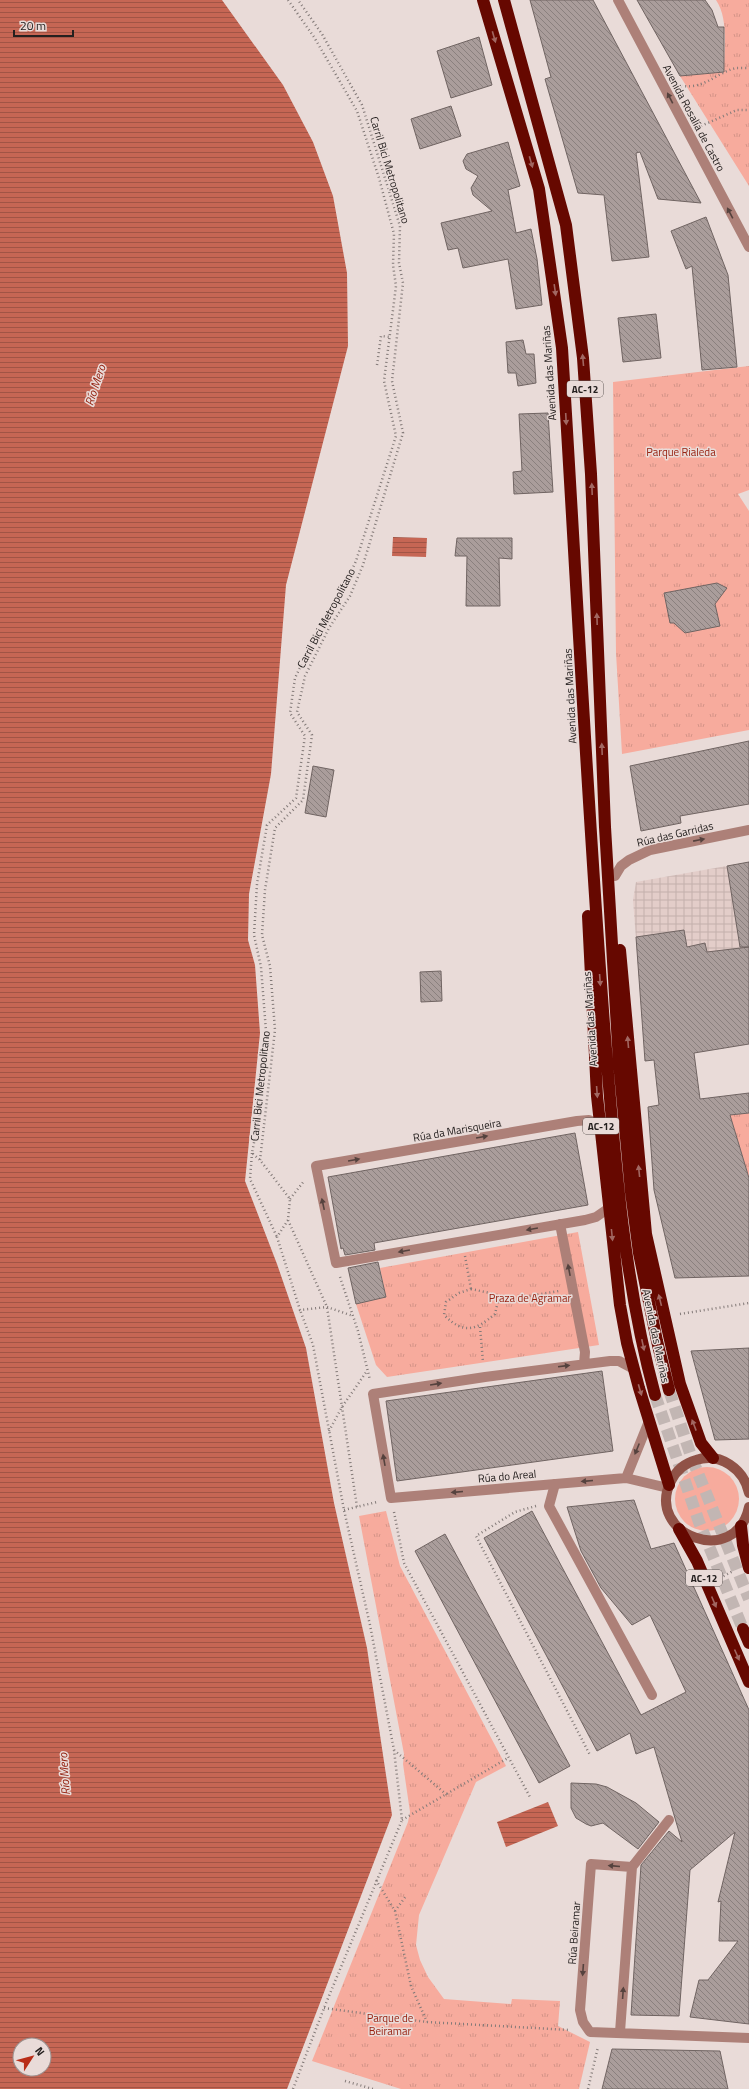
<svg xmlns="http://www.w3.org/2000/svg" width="749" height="2089" font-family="'Titillium Web',sans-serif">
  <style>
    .industrial { fill: url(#industrial-grid) }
    .grass { fill: #f7ab9d }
    .park { fill: url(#park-tufts) }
    .water { fill: url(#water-rules); fill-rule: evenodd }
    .building { fill: url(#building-back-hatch); stroke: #706462 }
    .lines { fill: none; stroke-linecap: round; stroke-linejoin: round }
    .highway-tunnel { stroke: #c2b6b3; stroke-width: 12; stroke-dasharray: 12 6; stroke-linecap: butt }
    .path { stroke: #837a78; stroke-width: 2.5; stroke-dasharray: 1 3; stroke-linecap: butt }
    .lane { stroke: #ad8078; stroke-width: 10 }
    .street { stroke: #ad8078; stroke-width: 10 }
    .secondary { stroke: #905247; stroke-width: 10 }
    .highway { stroke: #660800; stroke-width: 12 }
    .oneway { fill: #a16761 }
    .oneway2 { fill: #55423e }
    .labels { text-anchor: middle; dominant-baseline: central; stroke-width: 3; stroke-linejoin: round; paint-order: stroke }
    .shield { fill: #e9dbd8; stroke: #605856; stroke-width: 1 }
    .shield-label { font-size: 10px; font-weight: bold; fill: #25201f }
    .street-label { font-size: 11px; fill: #25201f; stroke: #e9dbd8 }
    .park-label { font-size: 11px; fill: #982211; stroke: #e9dbd8 }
    .water-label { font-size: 12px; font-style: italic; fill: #901907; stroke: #e9dbd8 }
  </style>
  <defs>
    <pattern id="industrial-grid" width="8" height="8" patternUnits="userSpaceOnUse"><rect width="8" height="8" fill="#e3cdc9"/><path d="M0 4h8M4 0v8" fill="none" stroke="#c3b0ac"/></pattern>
    <pattern id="park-tufts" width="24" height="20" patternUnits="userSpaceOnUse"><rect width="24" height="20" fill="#f7ab9d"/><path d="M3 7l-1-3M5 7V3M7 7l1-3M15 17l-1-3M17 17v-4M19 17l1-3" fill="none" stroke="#d49387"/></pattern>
    <pattern id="water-rules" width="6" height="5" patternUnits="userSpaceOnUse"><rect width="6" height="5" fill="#c66654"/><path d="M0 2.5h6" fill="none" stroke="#a15445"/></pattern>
    <pattern id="building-back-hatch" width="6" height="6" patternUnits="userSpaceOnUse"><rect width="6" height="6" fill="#aa9d9b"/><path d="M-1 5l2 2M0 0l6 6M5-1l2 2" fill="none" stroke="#8a807e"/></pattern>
  </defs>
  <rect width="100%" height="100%" fill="#e9dbd8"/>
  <path class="industrial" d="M 749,862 L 749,1003 L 642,1019 L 633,900 L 636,882 Z"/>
  <path class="grass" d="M675 1499a32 32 0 1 1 64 0a32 32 0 1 1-64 0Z"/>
  <path class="park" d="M 716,0 L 749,0 L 749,186 L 680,76 L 724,72 C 724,50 729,19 716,0 Z
    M 749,366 L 749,490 L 738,494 L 749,511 L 749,730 L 622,754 L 616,653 L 613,382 Z
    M 749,1113 L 749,1178 L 730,1115 Z
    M 578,1232 L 599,1345 L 387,1377 L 376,1365 L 356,1304 L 386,1297 L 380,1268 Z
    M 386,1511 L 400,1566 L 506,1766 L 476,1782 L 419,1915 L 416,1945 L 420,1960 L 428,1977 L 444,1999 L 511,2004 L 512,1999 L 560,2001 L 558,2026 L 590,2042 L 579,2089 L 401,2089 L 312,2061 L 408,1822 L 410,1812 L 403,1764 L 404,1754 L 359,1516 Z"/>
  <path class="water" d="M 0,0 L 222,0 L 283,85 L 313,142 L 333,196 L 347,273 L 348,346 L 286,585 L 271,774 L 249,894 L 248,940 L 255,965 L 260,1033 L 245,1181 L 277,1264 L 306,1348 L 334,1503 L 367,1648 L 392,1815 L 287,2089 L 0,2089 ZM 20,2045 L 44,2045 L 44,2069 L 20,2069 Z
    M 393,537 L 427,538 L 426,557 L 392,556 Z
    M 548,1802 L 558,1826 L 506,1847 L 497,1822 Z"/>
  <path class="building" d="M 530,0 L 593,0 L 701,203 L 658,199 L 640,152 L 636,153 L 649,257 L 612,261 L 604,195 L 578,193 L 545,79 L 551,77 Z
    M 637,0 L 705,0 L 712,10 L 718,27 L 724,27 L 724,72 L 680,76 Z
    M 479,37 L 492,85 L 451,98 L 437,51 Z
    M 451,106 L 461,136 L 420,149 L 411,119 Z
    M 508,142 L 520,186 L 508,190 L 516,233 L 531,229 L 537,259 L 542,305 L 516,309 L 508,259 L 463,268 L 458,248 L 448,250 L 441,223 L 492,211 L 473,195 L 471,188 L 478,176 L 466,169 L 463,161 L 467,154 Z
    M 706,217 L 728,275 L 737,367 L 702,370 L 692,266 L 686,269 L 671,231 Z
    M 656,314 L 661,358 L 623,362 L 618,318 Z
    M 523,340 L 526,354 L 534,354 L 536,383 L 518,386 L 516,373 L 508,373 L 506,342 Z
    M 548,413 L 553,492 L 514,494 L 513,472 L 522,471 L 519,414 Z
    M 457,538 L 512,538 L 512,559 L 499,558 L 500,606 L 466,606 L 467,556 L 455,556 Z
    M 717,583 L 727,588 L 715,604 L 720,626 L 685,633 L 674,623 L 670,623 L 664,593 Z
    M 749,741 L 749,804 L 680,816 L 681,823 L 641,831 L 630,766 Z
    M 313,766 L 334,770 L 326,817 L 305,813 Z
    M 749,862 L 749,947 L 740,947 L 727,866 Z
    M 684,930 L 687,947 L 705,943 L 707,952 L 749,947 L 749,1044 L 694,1053 L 700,1099 L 749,1093 L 749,1113 L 730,1115 L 749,1178 L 749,1276 L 675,1278 L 654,1190 L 648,1107 L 659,1105 L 654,1060 L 645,1061 L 636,937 Z
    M 441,971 L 442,1001 L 421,1002 L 420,972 Z
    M 575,1133 L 588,1205 L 374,1243 L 375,1250 L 345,1255 L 343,1248 L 341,1249 L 328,1177 Z
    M 378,1262 L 386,1297 L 356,1304 L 348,1268 Z
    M 749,1348 L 749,1439 L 715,1440 L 691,1351 Z
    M 602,1371 L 613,1451 L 397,1481 L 386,1401 Z
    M 634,1500 L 651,1549 L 674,1543 L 749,1710 L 749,2024 L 690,2017 L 699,1980 L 708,1980 L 738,1941 L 719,1941 L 721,1901 L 718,1902 L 735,1832 L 690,1870 L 679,2016 L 631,2015 L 641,1865 L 669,1831 L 682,1842 L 654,1747 L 636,1754 L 630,1733 L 597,1751 L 484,1538 L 532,1511 L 641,1715 L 686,1692 L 650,1615 L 632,1625 L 601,1588 L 581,1551 L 567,1507 Z
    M 445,1534 L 570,1766 L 539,1783 L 415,1551 Z
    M 571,1783 L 596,1784 L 607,1787 L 636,1803 L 659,1822 L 638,1849 L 603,1823 L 591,1826 L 586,1824 L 576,1818 L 571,1808 Z
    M 612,2049 L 720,2051 L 728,2089 L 602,2089 Z"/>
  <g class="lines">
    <path class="highway-tunnel" d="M 669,1390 L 691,1456 L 749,1599
      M 655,1395 L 699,1522 L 743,1629"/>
    <path class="path" d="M 288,0 L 314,37 L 357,111 L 379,178 L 394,234 L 393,265 L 396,286 L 384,381 L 396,436 L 356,561 L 342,591 L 319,628 L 295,678 L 290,713 L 305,736 L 296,798 L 267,825 L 257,884 L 254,935 L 261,967 L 266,1031 L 260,1111 L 252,1153 L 260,1160 L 290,1199 L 288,1220 L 327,1307 L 357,1507
      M 681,86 C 706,89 717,72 736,68 C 740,68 745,68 749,68
      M 701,126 L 737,110 L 749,110
      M 377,365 L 381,336 L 391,337
      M 252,1153 L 250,1179 L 277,1237
      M 260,1160 L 275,1030 L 270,966 L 262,935 L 265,890 L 275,828 L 303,800 L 312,735 L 297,712 L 305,676 L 329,628 L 350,596 L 363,565 L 403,433 L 392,381 L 403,283 L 399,263 L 400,226 L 362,105 L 322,34 L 298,0
      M 290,1199 L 304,1181
      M 288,1220 L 277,1237 L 300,1310 L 327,1307 L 353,1316
      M 465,1256 L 471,1289
      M 340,1277 L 358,1331 L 370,1380
      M 471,1289 L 490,1293 L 498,1301 L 495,1314 C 476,1330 464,1335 444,1315 L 446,1302 L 459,1293 Z
      M 498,1301 L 559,1291
      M 680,1314 L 749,1303
      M 480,1327 L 483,1362
      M 329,1431 L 342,1407 L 367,1371
      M 536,1506 L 515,1512 L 476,1536 L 590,1755
      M 344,1510 L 377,1502
      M 394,1512 L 404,1563 L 530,1797
      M 720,1578 L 733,1571
      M 394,1750 L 447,1795
      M 402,1820 L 508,1758
      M 376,1880 L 395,1911 L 411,1986 L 427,2022
      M 395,1911 L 406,1896
      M 324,2008 L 427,2022 L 570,2030
      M 345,2081 L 373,2089
      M 293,2089 L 324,2008 L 402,1820 L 394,1750 L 370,1625 L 344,1510 L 313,1345 L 300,1310
      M 588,2089 L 598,2047"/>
    <path class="lane" d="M 555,1484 L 549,1506 L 652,1695"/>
    <path class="street" d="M 618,0 L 749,247
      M 615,876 L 621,866 L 629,860 L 650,850 L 749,830
      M 601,1126 L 589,1120 L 577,1121 L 316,1166 L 336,1263 L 585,1220 L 596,1217 L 609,1208
      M 560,1224 L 585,1352 L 584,1364
      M 634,1369 L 619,1361 L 610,1361 L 485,1377 L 373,1394 L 391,1498 L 626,1478 L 668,1488
      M 626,1478 L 649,1421
      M 632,1867 L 669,1820
      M 620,2032 L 632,1867 L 591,1864 L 580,2010 L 583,2022 L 590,2032 L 749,2038"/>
    <path class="secondary" d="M 749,1493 C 744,1469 720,1452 696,1460 C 685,1463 676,1471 671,1481 C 644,1535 736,1569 749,1507"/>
    <path class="highway" d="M 483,0 L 539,189 L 562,348 C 576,573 587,799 604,1024 C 614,1148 622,1274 655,1395
      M 504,0 L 566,225 L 583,358 L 591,474 L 605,827 L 619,1062 L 631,1192 L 639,1253 L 657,1341 L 669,1390
      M 588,916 L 597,1096 L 620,1305 L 627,1343 L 639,1388 L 669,1485
      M 620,950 L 646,1234 L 680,1384 L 701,1443 L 713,1458
      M 741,1526 L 743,1545 L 749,1568
      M 679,1529 L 697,1561 L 749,1682
      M 743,1629 L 749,1643"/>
  </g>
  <defs><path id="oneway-solid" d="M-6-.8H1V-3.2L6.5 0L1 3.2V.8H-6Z"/></defs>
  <g class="oneway">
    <use href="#oneway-solid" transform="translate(494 37) rotate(74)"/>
    <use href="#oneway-solid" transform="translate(531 162) rotate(74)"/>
    <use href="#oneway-solid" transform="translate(555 290) rotate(82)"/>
    <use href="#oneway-solid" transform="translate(583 360) rotate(-95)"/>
    <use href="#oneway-solid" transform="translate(566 419) rotate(87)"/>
    <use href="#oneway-solid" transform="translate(592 489) rotate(-92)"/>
    <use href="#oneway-solid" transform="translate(597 619) rotate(-92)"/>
    <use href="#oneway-solid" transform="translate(602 749) rotate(-92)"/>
    <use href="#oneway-solid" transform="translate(600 980) rotate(86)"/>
    <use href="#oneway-solid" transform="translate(628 1042) rotate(-95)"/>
    <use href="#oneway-solid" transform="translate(597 1092) rotate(86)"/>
    <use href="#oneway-solid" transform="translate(639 1171) rotate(-96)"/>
    <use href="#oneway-solid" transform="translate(612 1235) rotate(84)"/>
    <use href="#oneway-solid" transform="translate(660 1300) rotate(-104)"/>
    <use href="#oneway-solid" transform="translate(643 1345) rotate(78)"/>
    <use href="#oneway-solid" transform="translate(640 1390) rotate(74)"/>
    <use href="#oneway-solid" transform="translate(694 1425) rotate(-111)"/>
    <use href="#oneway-solid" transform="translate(714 1602) rotate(67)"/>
    <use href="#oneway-solid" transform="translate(737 1655) rotate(66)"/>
  </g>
  <g class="oneway2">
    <use href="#oneway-solid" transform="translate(670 98) rotate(-117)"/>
    <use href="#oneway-solid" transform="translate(730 213) rotate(-118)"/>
    <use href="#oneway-solid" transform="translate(699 840) rotate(-11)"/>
    <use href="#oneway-solid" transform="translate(482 1137) rotate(-10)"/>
    <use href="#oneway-solid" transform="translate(354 1160) rotate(-10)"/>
    <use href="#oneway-solid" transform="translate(323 1204) rotate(-102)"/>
    <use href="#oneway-solid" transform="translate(532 1229) rotate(170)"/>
    <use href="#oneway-solid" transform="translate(404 1251) rotate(170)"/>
    <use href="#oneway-solid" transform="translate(569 1270) rotate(-101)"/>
    <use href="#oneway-solid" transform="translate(564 1366) rotate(-7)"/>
    <use href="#oneway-solid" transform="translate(436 1384) rotate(-9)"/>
    <use href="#oneway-solid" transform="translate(637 1449) rotate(112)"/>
    <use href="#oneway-solid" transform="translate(384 1460) rotate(-100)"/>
    <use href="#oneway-solid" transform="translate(587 1481) rotate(175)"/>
    <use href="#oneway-solid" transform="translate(457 1492) rotate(175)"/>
    <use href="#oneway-solid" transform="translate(614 1866) rotate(-175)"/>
    <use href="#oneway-solid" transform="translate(583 1970) rotate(94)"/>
    <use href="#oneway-solid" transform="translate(623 1993) rotate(-86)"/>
  </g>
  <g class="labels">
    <g class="shield">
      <rect x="567" y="381" width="36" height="16" rx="3"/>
      <rect x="583" y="1118" width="36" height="16" rx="3"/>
      <rect x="686" y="1570" width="36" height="16" rx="3"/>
    </g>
    <g class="shield-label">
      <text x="585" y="389">AC-12</text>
      <text x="601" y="1126">AC-12</text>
      <text x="704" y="1578">AC-12</text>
    </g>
    <g class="street-label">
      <text transform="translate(694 118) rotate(62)">Avenida Rosalía de Castro</text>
      <text transform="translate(390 170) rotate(73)">Carril Bici Metropolitano</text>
      <text transform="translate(549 373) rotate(-94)">Avenida das Mariñas</text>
      <text transform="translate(326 618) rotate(-62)">Carril Bici Metropolitano</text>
      <text transform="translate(570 696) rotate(-93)">Avenida das Mariñas</text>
      <text transform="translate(675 834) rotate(-13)">Rúa das Garridas</text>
      <text transform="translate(590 1019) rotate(-94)">Avenida das Mariñas</text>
      <text transform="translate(260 1086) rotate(-84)">Carril Bici Metropolitano</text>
      <text transform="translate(457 1130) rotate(-10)">Rúa da Marisqueira</text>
      <text transform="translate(656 1336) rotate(78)">Avenida das Mariñas</text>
      <text transform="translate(507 1476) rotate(-5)">Rúa do Areal</text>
      <text transform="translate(574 1933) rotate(-86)">Rúa Beiramar</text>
    </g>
    <g class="park-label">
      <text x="681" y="452">Parque Rialeda</text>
      <text x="530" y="1298">Praza de Agramar</text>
      <text x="390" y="2018">Parque de<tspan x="390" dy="13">Beiramar</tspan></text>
    </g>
    <g class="water-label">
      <text transform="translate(95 385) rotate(-72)">Río Mero</text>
      <text transform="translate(64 1774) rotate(-94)">Río Mero</text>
    </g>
  </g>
  <g transform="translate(32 2057) rotate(54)"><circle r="19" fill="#e9dbd8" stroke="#9b908e"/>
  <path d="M0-3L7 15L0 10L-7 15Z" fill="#b92d18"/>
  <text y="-6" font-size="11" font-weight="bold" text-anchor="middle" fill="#25201f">N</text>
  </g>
  <path d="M14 30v6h59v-6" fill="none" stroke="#25201f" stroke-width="2"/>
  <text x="20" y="30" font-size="12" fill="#25201f" stroke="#e9dbd8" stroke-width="3" paint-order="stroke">20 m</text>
</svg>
